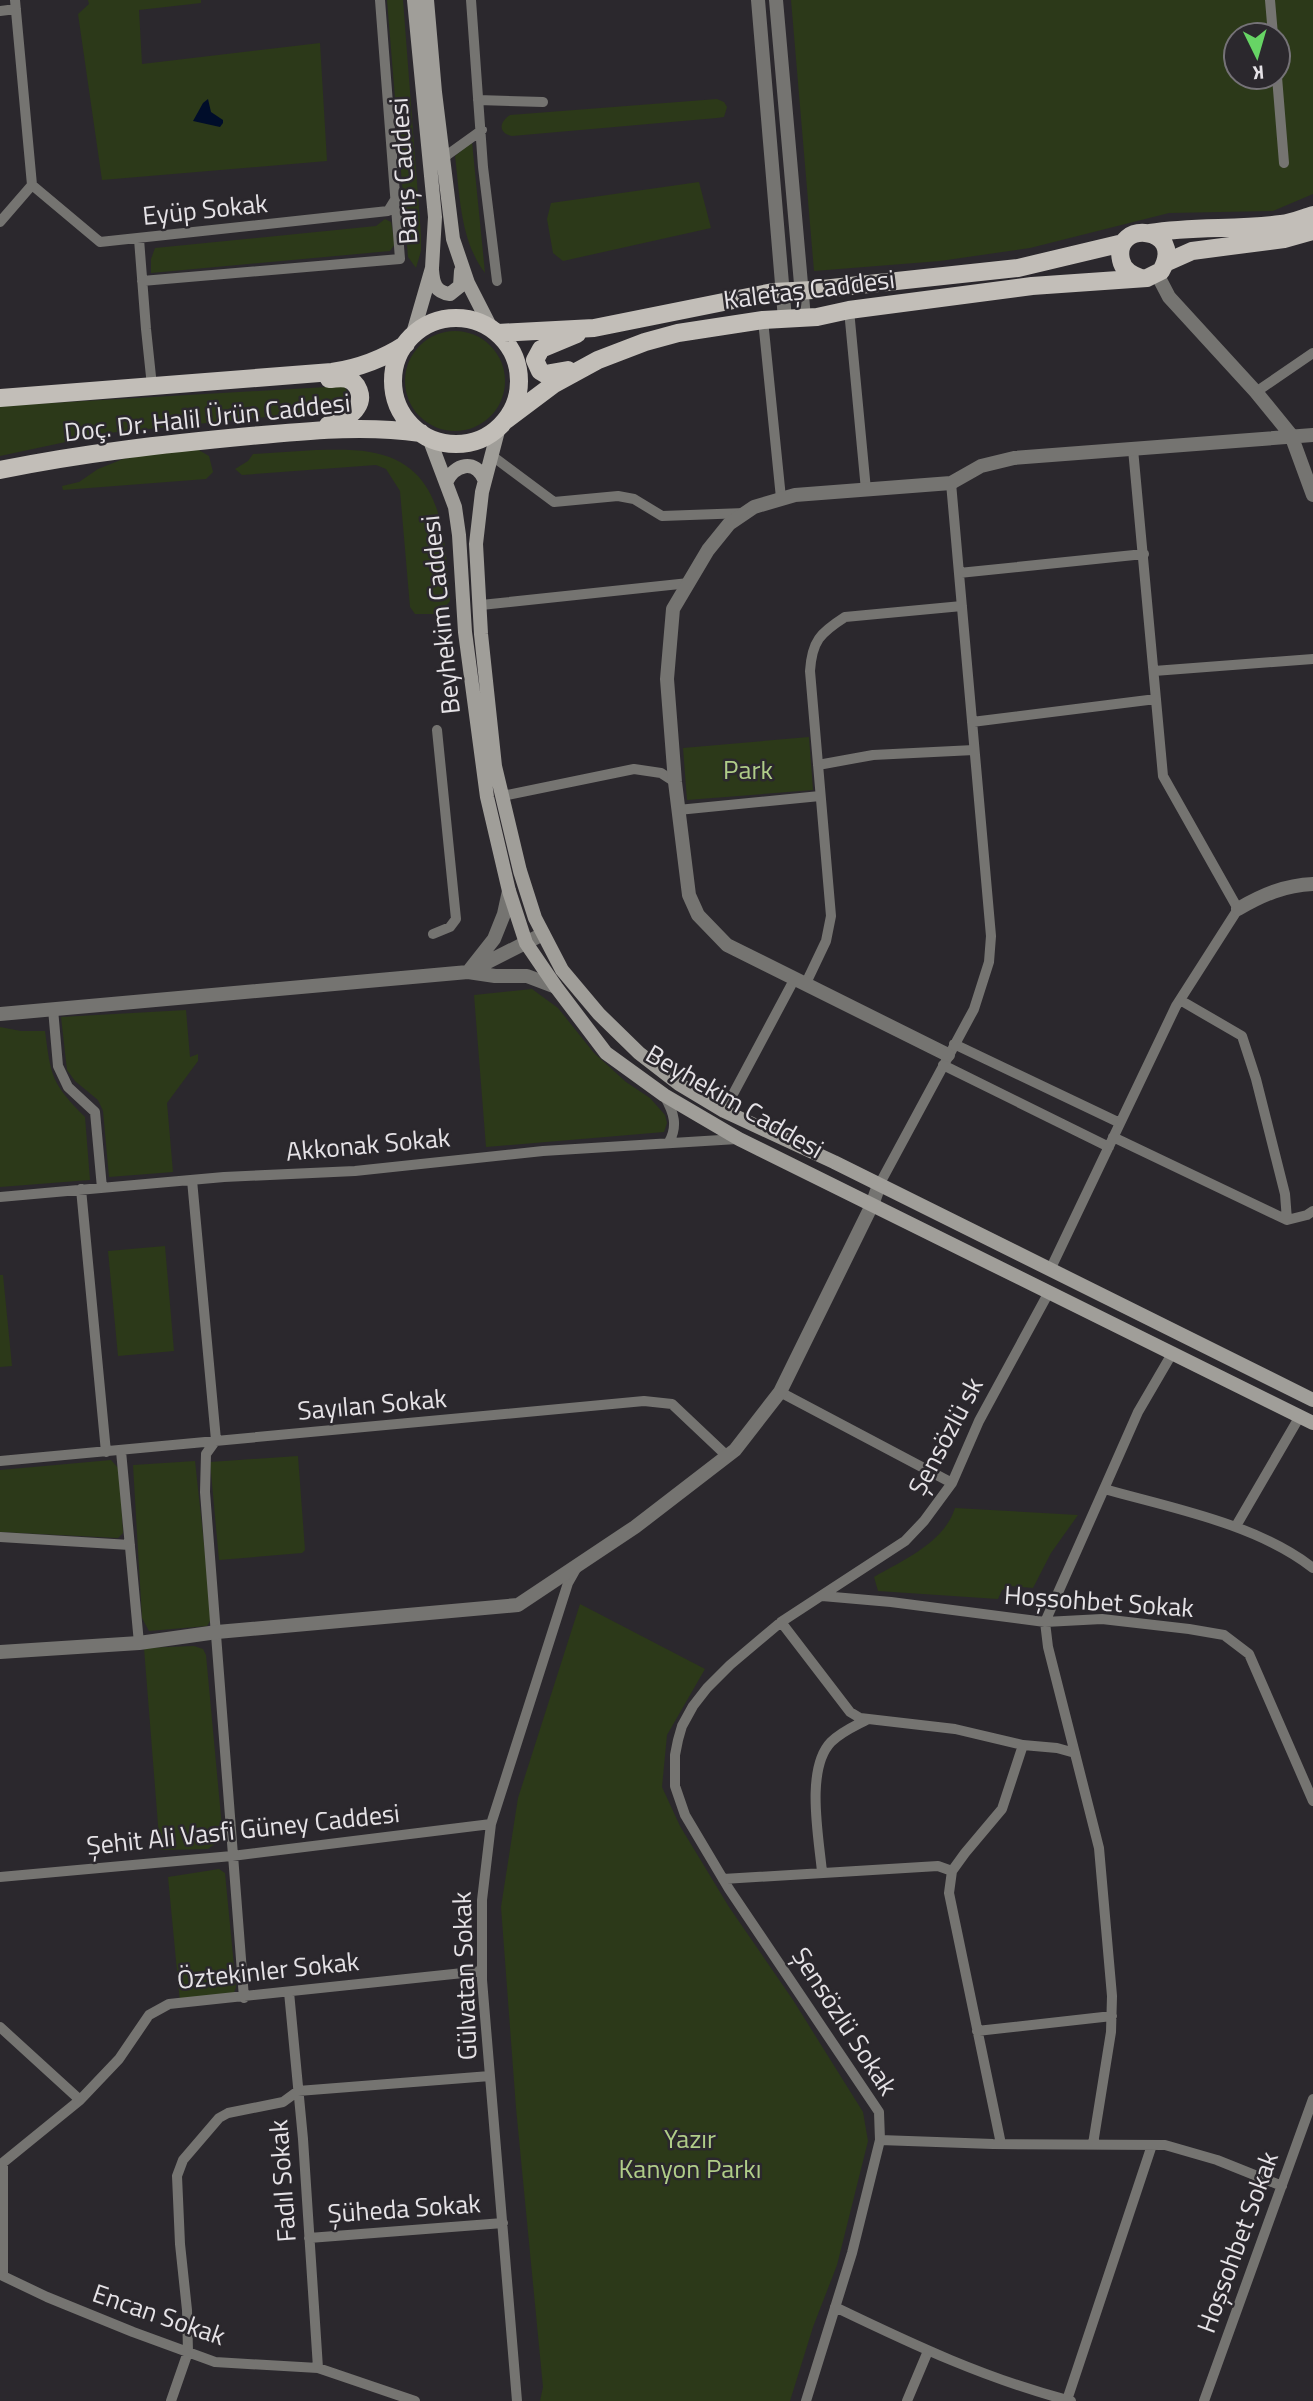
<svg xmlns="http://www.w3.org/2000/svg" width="1313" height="2401" font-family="'Titillium Web',sans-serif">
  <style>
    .green { fill: #2c3919; fill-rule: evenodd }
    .water { fill: #000d2a }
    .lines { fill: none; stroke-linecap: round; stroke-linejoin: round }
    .minor { stroke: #757471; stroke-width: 10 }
    .tertiary { stroke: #757471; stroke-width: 14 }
    .secondary { stroke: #a09e99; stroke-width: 14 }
    .primary { stroke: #c2beb8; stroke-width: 18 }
    .labels { text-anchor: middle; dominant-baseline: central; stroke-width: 5; stroke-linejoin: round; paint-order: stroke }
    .street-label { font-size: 26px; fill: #e5e2e6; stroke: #2b282d }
    .park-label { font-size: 26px; fill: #b0cd88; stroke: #2b282d }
  </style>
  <rect width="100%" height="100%" fill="#2b282d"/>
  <path class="green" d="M 88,0 L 201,0 L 201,3 L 139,10 L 142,64 L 320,43 L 327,161 L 102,180 L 78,14 L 89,4 Z
    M 387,0 L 403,0 L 421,235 L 421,251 L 416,268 L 408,257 Z
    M 791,0 L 1313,0 L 1313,194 L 1273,211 L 1169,213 L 1030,248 L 940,261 L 814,271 ZM 1236,35 L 1278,35 L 1278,77 L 1236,77 Z
    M 717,99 L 724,102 L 727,107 L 724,117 L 717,118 L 512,136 C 498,133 499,122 510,115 Z
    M 472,142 L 485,273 C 460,240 460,196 455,156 Z
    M 699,182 L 711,228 L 563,261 L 553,253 L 547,219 L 551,203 Z
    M 385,219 L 391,222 L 395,244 L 390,251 L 151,273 L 151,259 L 155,248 L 376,226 Z
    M405 381a50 50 0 1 1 100 0a50 50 0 1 1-100 0Z
    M 344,386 L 349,395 L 346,406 L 336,410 L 108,433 L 0,456 L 0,406 Z
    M 183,448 L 197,449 L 209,456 L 213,472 L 206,479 L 63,490 L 62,486 L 79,482 L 98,469 L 123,459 Z
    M 316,450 C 333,450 353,449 370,452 C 447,465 444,540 450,601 L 440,614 L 415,614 L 410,607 L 400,491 L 386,469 L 376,465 L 242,475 L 235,469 L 248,461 L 253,454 Z
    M 809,737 L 813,790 L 687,800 L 683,748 Z
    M 532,989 L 558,1008 L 594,1053 L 626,1082 L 650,1098 L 665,1115 L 667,1123 L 664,1132 L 486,1147 L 474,995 Z
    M 186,1010 L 190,1057 L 198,1054 L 198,1061 L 167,1103 L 173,1172 L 109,1177 L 103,1111 L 98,1100 L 75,1081 L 67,1070 L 61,1017 Z
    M 0,1027 L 21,1031 L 45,1031 C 51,1076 51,1083 85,1117 L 90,1180 L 0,1187 Z
    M 165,1246 L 174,1351 L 118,1356 L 108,1251 Z
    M 0,1275 L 3,1275 L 12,1366 L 0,1367 Z
    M 298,1456 L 305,1550 L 302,1553 L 219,1560 L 210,1462 Z
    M 111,1460 L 119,1469 L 123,1533 L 118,1538 L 0,1532 L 0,1470 Z
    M 195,1461 L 212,1618 L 207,1626 L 149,1631 L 142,1618 L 133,1465 Z
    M 955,1508 L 1078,1515 L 1051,1553 L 1033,1588 L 1011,1586 L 1002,1590 L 998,1599 L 878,1591 L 874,1577 C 903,1560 944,1543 955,1508 Z
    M 580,1604 L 705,1669 L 667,1735 L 662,1787 L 680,1826 L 729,1907 L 793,2000 L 863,2112 L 868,2141 L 837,2265 L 813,2327 L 790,2401 L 540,2401 L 543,2387 L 516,2108 L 501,1907 L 518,1798 Z
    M 194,1646 L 203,1649 L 206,1655 L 223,1838 L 208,1849 L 160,1850 L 144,1648 Z
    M 219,1869 L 225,1873 L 236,1987 L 233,1995 L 180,2002 L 168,1877 Z"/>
  <path class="water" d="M 208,99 L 211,112 L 223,120 L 223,123 L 220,127 L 193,121 L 203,103 Z"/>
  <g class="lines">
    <path class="minor" d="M 471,0 L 483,167 L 497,281
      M 1270,0 L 1273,35
      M 0,11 L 16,9
      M 1277,77 L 1284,163
      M 478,100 L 543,102
      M 443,158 L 482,130
      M 32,185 L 100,242 L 388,211 L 396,198
      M 0,222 L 32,185 L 15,0
      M 139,239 L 146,329 L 152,386
      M 142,281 L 400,259 L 380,0
      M 849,310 L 866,490
      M 763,320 L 781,498
      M 1256,392 L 1313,353
      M 491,455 L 554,502 L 618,496 L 634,499 L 662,516 L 745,513
      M 959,573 L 1144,554
      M 481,605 L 689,583
      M 1154,671 L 1313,659
      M 972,722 L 1156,699
      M 818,765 L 873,755 L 974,750
      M 502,796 L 634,769 L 661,773 L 675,782
      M 678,810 L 820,796
      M 433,934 L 450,927 L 456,919 L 437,730
      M 806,983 L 826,941 L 831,916 L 810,671 C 812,641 820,633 845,617 L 962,606
      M 1180,1000 L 1242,1036 L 1256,1079 L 1285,1194 L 1287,1220
      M 53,1009 L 58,1066 L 68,1087 L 95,1112 L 102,1188
      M 954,1044 L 1120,1123
      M 943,1065 L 1109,1147
      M 665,1097 C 674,1113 678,1126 669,1142
      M 724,1111 L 795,978
      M 1113,1137 L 1287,1220 L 1307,1215 L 1313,1211
      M 192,1180 L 216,1440 L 206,1454 L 205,1492 L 244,1998
      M 879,1185 L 974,1009 L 989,962 L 991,936 L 951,483
      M 81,1189 L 106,1452
      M 0,1197 L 224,1177 L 355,1171 L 543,1151 L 737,1139
      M 1050,1270 L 1176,1006 L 1238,909 L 1163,776 L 1133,449
      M 780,1392 L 952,1483
      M 121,1451 L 139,1643
      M 0,1461 L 644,1401 L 672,1404 L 727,1456
      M 1104,1489 L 1138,1412 L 1173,1352
      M 1236,1526 L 1300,1416
      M 0,1537 L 130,1545
      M 822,1596 L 891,1602 L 1045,1622 L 1102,1619 L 1189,1629 L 1224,1635 L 1249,1654 L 1313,1801
      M 781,1622 L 905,1541 L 924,1521 L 952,1483 L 979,1421 L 1049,1292
      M 822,1872 C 819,1838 805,1769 831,1742 C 842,1731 855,1726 868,1719
      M 0,1877 L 232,1856 L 491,1824
      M 723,1879 L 938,1866 L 952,1871
      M 289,1992 L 303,2139 L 318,2368
      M 0,2027 L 80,2100
      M 977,2031 L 1112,2016
      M 880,2140 L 993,2144 L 1165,2145 L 1217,2160 L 1282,2186
      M 1001,2144 L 949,1893 L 952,1871 L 965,1853 L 1002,1809 L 1023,1745
      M 1093,2144 L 1111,2032 L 1112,1996 L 1099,1848 L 1048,1647 L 1045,1622 L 1104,1489 C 1172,1508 1257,1524 1313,1568
      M 3,2163 L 3,2276 L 47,2297 L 133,2332 L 215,2362 L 318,2368 L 415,2401
      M 0,2165 L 80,2100 L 119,2059 L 149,2015 L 169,2004 L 482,1971
      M 309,2238 L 503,2223
      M 835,2307 C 914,2345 986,2379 1071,2401
      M 1067,2400 L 1152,2145
      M 171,2401 L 188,2352 L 187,2310 L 180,2244 L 177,2176 L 183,2160 L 219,2118 L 228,2113 L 283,2102 L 298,2091 L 490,2076
      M 517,2401 L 482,1980 L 482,1900 L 491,1824 L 568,1583 L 577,1567
      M 806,2401 L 852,2253 L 880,2140 L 879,2112 L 729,1889 L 685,1815 L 675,1786 L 675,1755 L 678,1740 L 682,1726 L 693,1706 L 707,1688 L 730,1665 L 781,1622 L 850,1712 L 860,1718 L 955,1729 L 1023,1745 L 1057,1748 L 1075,1753
      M 907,2401 L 928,2351
      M 1204,2401 L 1313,2099"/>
    <path class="tertiary" d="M 758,0 L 785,319
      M 776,0 L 804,318
      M 1157,274 L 1169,297 L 1256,392 L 1291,435 L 1313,495
      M 509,891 L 504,914 L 494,939 L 468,972 L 495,976 L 527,976 L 556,987
      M 1238,909 C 1262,895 1285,885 1313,884
      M 0,1014 L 468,972 L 543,934
      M 948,1055 L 727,945 L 698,915 L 689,895 L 675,782 L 667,679 L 673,609 L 708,550 L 729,524 L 754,507 L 795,495 L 951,483 L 981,466 L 1014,458 L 1313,435
      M 0,1652 L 139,1643 L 217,1632 L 518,1605 L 635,1527 L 735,1450 L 780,1392 L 872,1205 L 879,1185"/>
    <path class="secondary" d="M 427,0 L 435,92 L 453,239 L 468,283 L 492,330
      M 432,270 C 433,283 435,292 450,294 L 460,286 L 461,271
      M 412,337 L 432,268 L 435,217 L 414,0
      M 499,427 L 482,492 L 476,544 L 481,634 L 495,766 L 520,871 L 535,918 L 562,970 L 599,1014 L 639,1053 L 679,1084 L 724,1111 L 834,1162 L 1313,1400
      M 429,438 L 455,507 L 459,535 L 465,632 L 487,797 L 509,891 L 526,943 L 556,987 L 606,1053 L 664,1095 L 739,1139 L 1313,1423
      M 446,482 C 455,464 475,459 484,479"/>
    <path class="primary" d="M 1150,233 C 1194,226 1237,230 1281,224 C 1292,223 1303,218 1313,215
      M 1165,263 L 1192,251 L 1284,239 L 1313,231
      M393 381a63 63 0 1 1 126 0a63 63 0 1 1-126 0Z
      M 498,333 L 594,328 L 773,292 L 813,290 L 1018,268 L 1123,243
      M 568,370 L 545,374 L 540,371 L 535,360 L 541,349 L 577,334
      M 0,398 L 332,372 C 359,368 383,359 406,344
      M 506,420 L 554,384 L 598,360 L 645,342 L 678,333 L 763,320 L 817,317 L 849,310 L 1032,286 L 1147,278 L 1161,271 C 1187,226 1112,219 1121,260 C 1123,270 1131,275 1141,278
      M 328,425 C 338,421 351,417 357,407 C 364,397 358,382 347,379 C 341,377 335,379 329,379
      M 0,470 C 83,453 165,444 250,436 C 308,431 362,425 421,433"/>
  </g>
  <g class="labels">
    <g class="street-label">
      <text transform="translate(403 171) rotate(-94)">Barış Caddesi</text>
      <text transform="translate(205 209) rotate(-6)">Eyüp Sokak</text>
      <text transform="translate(809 289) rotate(-7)">Kaletaş Caddesi</text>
      <text transform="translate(207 417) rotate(-6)">Doç. Dr. Halil Ürün Caddesi</text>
      <text transform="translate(440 615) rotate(-96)">Beyhekim Caddesi</text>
      <text transform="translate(735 1101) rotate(30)">Beyhekim Caddesi</text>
      <text transform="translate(368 1144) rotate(-5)">Akkonak Sokak</text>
      <text transform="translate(372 1404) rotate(-5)">Sayılan Sokak</text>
      <text transform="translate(945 1436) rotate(-62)">Şensözlü sk</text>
      <text transform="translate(1099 1601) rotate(4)">Hoşsohbet Sokak</text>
      <text transform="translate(243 1829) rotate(-6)">Şehit Ali Vasfi Güney Caddesi</text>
      <text transform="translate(268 1970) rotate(-6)">Öztekinler Sokak</text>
      <text transform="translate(464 1976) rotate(-92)">Gülvatan Sokak</text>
      <text transform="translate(845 2021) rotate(57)">Şensözlü Sokak</text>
      <text transform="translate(282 2181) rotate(-94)">Fadıl Sokak</text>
      <text transform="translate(404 2208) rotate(-4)">Şüheda Sokak</text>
      <text transform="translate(1237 2242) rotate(-70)">Hoşsohbet Sokak</text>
      <text transform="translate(159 2314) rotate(19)">Encan Sokak</text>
    </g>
    <g class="park-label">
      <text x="748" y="769">Park</text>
      <text x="690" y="2138">Yazır<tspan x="690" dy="30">Kanyon Parkı</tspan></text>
    </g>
  </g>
  <g transform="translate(1257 56) rotate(175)"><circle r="33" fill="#2b282d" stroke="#757277" stroke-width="2"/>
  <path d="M0-5L12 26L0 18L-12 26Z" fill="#67d465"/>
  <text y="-10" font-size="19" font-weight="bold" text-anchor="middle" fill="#e5e2e6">K</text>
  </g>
</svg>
